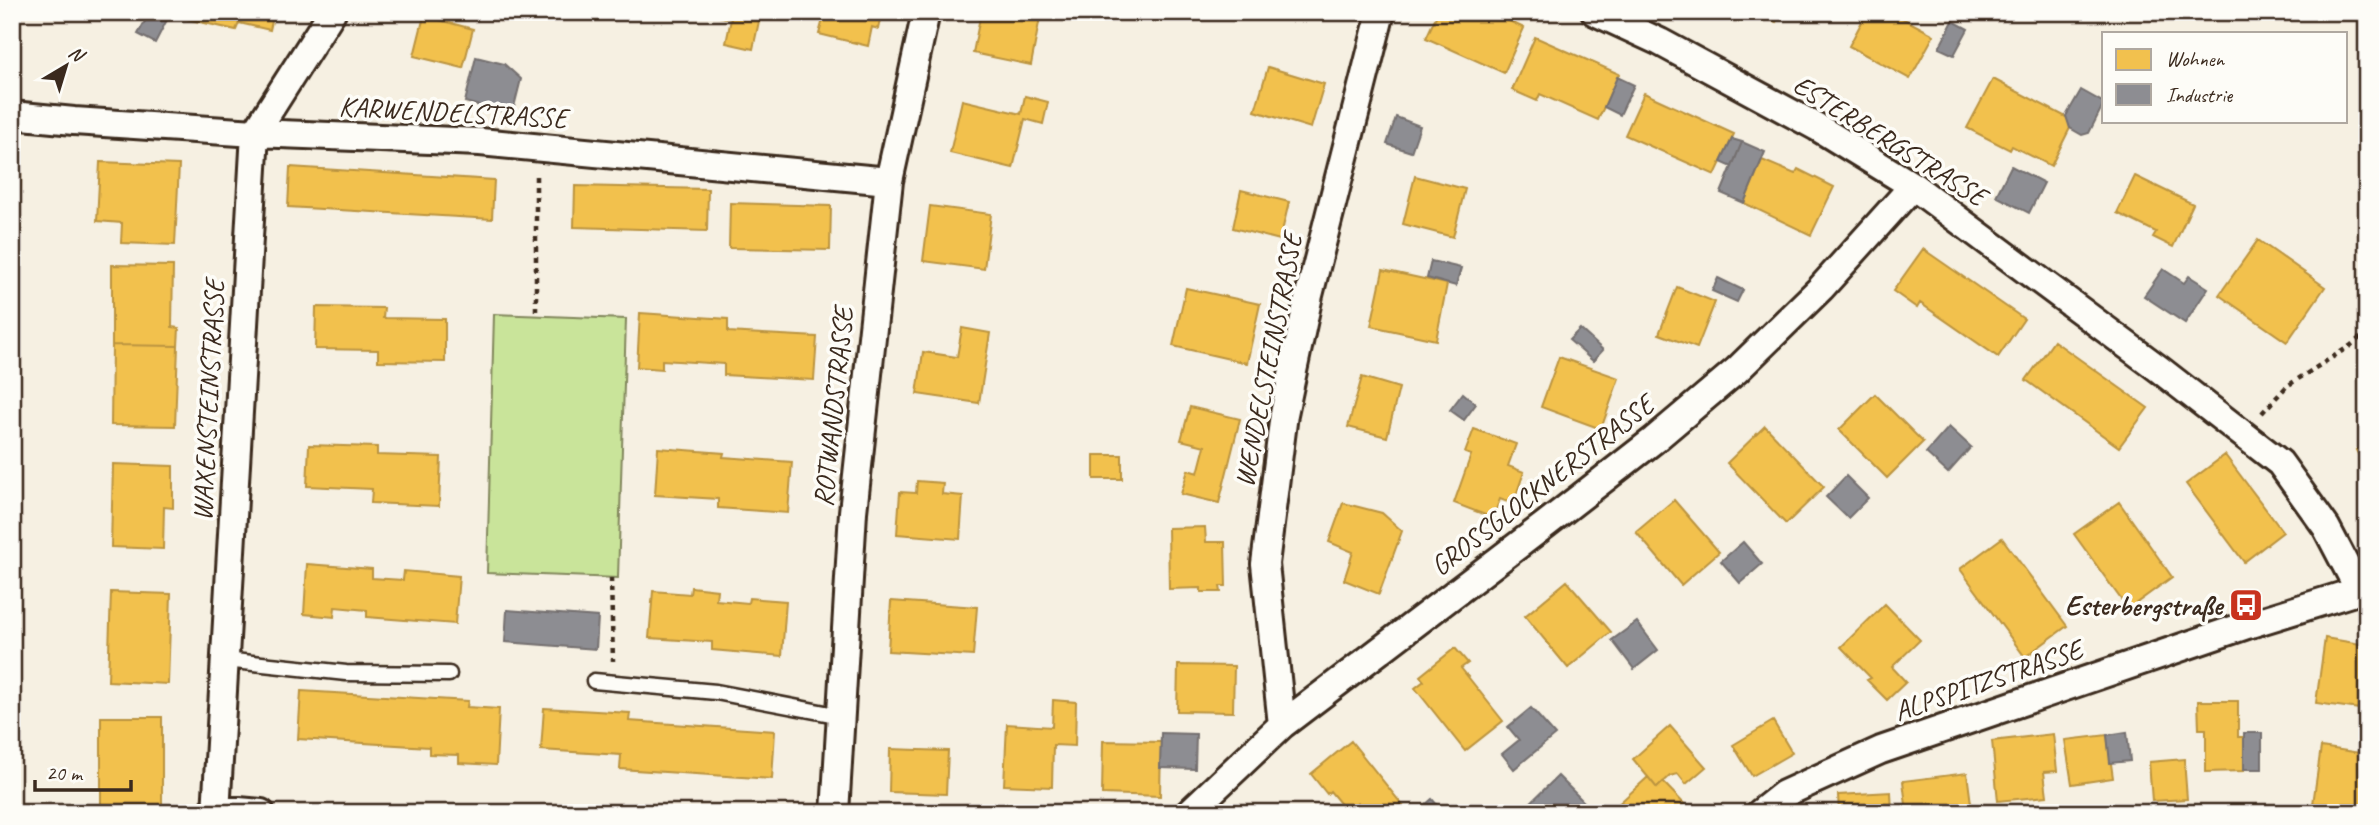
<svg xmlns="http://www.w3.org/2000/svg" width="2379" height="825" font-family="Caveat,sans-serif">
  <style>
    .green { fill: #c9e49a; stroke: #82875c; stroke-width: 2 }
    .homes { fill: #f2c14e; stroke: #bb9440; stroke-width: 2 }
    .industry { fill: #8d8d92; stroke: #746f6f; stroke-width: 2 }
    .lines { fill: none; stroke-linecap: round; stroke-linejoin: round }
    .service-casing { stroke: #3b2a1e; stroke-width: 19 }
    .minor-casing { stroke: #3b2a1e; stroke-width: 32 }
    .path { stroke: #3b2a1e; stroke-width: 4.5; stroke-dasharray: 5 5; stroke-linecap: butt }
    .service { stroke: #fdfcf7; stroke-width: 14 }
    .minor { stroke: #fdfcf7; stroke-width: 26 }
    .labels { text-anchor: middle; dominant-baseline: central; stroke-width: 7; stroke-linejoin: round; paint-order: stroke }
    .street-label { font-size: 28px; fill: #3b2a1e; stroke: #fdfcf7 }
    .poi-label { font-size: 28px; font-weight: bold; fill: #3b2a1e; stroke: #fdfcf7; text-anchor: end }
  </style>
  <rect width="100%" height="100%" fill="#f6f0e2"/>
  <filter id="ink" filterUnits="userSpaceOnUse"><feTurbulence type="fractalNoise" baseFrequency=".0143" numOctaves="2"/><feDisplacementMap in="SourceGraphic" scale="14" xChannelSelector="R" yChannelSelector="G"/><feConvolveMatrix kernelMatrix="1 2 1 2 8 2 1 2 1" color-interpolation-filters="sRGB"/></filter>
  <g filter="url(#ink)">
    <path class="green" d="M 494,314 L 626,319 L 618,578 L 487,573 Z"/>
    <path class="homes" d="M 184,12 L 274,12 L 270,30 L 239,23 L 236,30 L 182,18 Z
      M 702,12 L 761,12 L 753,49 L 726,43 L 731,19 Z
      M 825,12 L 882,12 L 878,29 L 872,27 L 868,46 L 819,34 Z
      M 981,12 L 1041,12 L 1031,65 L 973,53 Z
      M 1438,12 L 1490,12 L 1524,28 L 1504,73 L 1426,38 Z
      M 1757,12 L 1781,12 L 1776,22 Z
      M 1867,12 L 1891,12 L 1934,35 L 1910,79 L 1849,46 Z
      M 424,16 L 473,29 L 463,68 L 414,56 Z
      M 1535,37 L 1619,74 L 1598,120 L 1540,94 L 1537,101 L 1512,90 Z
      M 1268,67 L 1324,84 L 1311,128 L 1255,111 Z
      M 1993,79 L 2068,118 L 2070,128 L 2051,166 L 2012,146 L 2010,150 L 1967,128 Z
      M 1644,93 L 1734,134 L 1715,175 L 1625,135 Z
      M 1025,96 L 1048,102 L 1043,124 L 1025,119 L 1013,168 L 950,153 L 962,100 L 1021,114 Z
      M 1762,160 L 1795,174 L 1798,169 L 1834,187 L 1811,235 L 1744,203 Z
      M 100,162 L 179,165 L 175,245 L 121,243 L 122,223 L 97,221 Z
      M 12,165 L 21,166 L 20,193 L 12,192 Z
      M 290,167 L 494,180 L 492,219 L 288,207 Z
      M 1415,176 L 1465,189 L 1453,237 L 1403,224 Z
      M 2135,176 L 2193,204 L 2173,247 L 2153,237 L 2156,232 L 2117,213 Z
      M 575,186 L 708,189 L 707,231 L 574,227 Z
      M 1241,190 L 1289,202 L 1280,240 L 1233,228 Z
      M 730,203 L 831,206 L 830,250 L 729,248 Z
      M 930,206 L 991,214 L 984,269 L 923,261 Z
      M 2258,240 L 2325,287 L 2287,342 L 2219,295 Z
      M 1923,249 L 2024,319 L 1998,357 L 1920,303 L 1917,308 L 1893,291 Z
      M 112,265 L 173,266 L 172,327 L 179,328 L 178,346 L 112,345 Z
      M 1383,270 L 1447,284 L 1436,340 L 1371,326 Z
      M 1677,287 L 1715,302 L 1697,348 L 1659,334 Z
      M 1186,288 L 1260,304 L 1247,363 L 1173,346 Z
      M 316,307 L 384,308 L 383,318 L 445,319 L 445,362 L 378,361 L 378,350 L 315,349 Z
      M 640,313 L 728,319 L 728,332 L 817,337 L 814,380 L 724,375 L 724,364 L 662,360 L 662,369 L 637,367 Z
      M 962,328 L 990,333 L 979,403 L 917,394 L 923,352 L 957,357 Z
      M 2054,341 L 2148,408 L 2119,447 L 2026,380 Z
      M 112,345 L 178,346 L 175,426 L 111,425 Z
      M 1559,357 L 1619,378 L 1601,429 L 1541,407 Z
      M 1362,377 L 1399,388 L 1387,437 L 1348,427 Z
      M 1875,394 L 1923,442 L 1887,478 L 1839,430 Z
      M 1190,407 L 1240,419 L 1219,503 L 1181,494 L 1188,470 L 1198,473 L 1205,446 L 1181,440 Z
      M 1765,426 L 1824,487 L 1786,524 L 1727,463 Z
      M 1474,429 L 1516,444 L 1508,466 L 1524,472 L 1513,504 L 1500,499 L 1493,518 L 1454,503 L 1471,455 L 1465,453 Z
      M 309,445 L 377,447 L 377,455 L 441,457 L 439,506 L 371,503 L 372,489 L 307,486 Z
      M 2367,445 L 2367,471 L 2356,450 Z
      M 658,448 L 724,453 L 723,457 L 792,462 L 788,513 L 718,508 L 718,499 L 655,495 Z
      M 1094,455 L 1122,455 L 1122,479 L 1094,479 Z
      M 2225,455 L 2283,532 L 2244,562 L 2186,484 Z
      M 113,464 L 173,466 L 173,508 L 164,507 L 163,549 L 111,547 Z
      M 917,481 L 943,483 L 942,494 L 963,496 L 960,539 L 897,534 L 900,492 L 916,493 Z
      M 1674,500 L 1719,552 L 1681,585 L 1636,532 Z
      M 2119,502 L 2172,577 L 2128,609 L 2074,534 Z
      M 1343,503 L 1382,513 L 1402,531 L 1379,594 L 1344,580 L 1353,552 L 1329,542 Z
      M 1205,527 L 1206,542 L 1225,542 L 1226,586 L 1220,586 L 1221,592 L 1201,592 L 1201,588 L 1169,589 L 1168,528 Z
      M 2002,538 L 2067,626 L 2025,657 L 1960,569 Z
      M 307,564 L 372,569 L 372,578 L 403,580 L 404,571 L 459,576 L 455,624 L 367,617 L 367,610 L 335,607 L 334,617 L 304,614 Z
      M 1567,581 L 1611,632 L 1568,668 L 1525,616 Z
      M 691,587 L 717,590 L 716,600 L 748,603 L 749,598 L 786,601 L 782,656 L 712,650 L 712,642 L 649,638 L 653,591 L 690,594 Z
      M 111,592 L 171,594 L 168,684 L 108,681 Z
      M 891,601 L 977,607 L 973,656 L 888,651 Z
      M 1885,604 L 1920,640 L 1892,667 L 1906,682 L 1887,700 L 1867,680 L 1871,678 L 1841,647 Z
      M 2325,638 L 2367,645 L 2367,710 L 2316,703 Z
      M 1455,648 L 1468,663 L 1461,668 L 1503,721 L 1465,751 L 1415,688 L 1424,681 L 1420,676 Z
      M 1178,665 L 1234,666 L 1233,712 L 1177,711 Z
      M 301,691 L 468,701 L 467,707 L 499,709 L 496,765 L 459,763 L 459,755 L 429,754 L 429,747 L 298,739 Z
      M 1053,700 L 1076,702 L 1075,746 L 1053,745 L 1052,787 L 1004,785 L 1007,724 L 1052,727 Z
      M 2198,701 L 2238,701 L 2238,737 L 2244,737 L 2244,771 L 2206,772 L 2206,729 L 2199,729 Z
      M 544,708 L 630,713 L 629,721 L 775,731 L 772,779 L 620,769 L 621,755 L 541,750 Z
      M 101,717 L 162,717 L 162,811 L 101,811 Z
      M 1773,721 L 1792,753 L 1752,776 L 1733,745 Z
      M 1670,726 L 1706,767 L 1686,784 L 1678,774 L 1670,776 L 1657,788 L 1633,759 Z
      M 2053,734 L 2057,771 L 2044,772 L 2047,796 L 1998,801 L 1992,741 Z
      M 2107,735 L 2113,778 L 2072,784 L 2065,740 Z
      M 1103,741 L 1161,742 L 1160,796 L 1102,794 Z
      M 1351,741 L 1407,811 L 1405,813 L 1348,813 L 1330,791 L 1327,794 L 1311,774 Z
      M 2321,747 L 2367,754 L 2367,811 L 2313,804 Z
      M 890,749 L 948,751 L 946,794 L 889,792 Z
      M 2184,759 L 2187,799 L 2152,801 L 2149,762 Z
      M 1967,773 L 1972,811 L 1963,813 L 1907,813 L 1903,781 Z
      M 1648,777 L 1657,788 L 1663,782 L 1693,813 L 1618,813 L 1614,808 Z
      M 1891,792 L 1892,813 L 1839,813 L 1838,795 Z"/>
    <path class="industry" d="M 150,12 L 157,12 L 168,18 L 155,43 L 138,34 Z
      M 1953,21 L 1968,29 L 1954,55 L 1939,48 Z
      M 476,57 L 504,64 L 521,79 L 514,107 L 499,111 L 465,102 Z
      M 1617,77 L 1634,85 L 1620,115 L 1604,107 Z
      M 2081,90 L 2104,103 L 2089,133 L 2082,135 L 2070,128 L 2066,116 Z
      M 1396,117 L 1420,126 L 1411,152 L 1387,144 Z
      M 1732,139 L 1742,142 L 1732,167 L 1721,162 Z
      M 1742,142 L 1765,152 L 1744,203 L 1721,193 Z
      M 2011,166 L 2044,183 L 2029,213 L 1996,196 Z
      M 1431,261 L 1461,268 L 1456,286 L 1427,278 Z
      M 2163,269 L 2184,283 L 2189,276 L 2208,288 L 2185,323 L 2144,296 Z
      M 1718,278 L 1743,290 L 1737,302 L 1712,291 Z
      M 1580,329 L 1603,350 L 1593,361 L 1569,340 Z
      M 1463,393 L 1476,404 L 1464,420 L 1450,410 Z
      M 1949,427 L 1971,447 L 1948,473 L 1926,453 Z
      M 1846,476 L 1868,498 L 1848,518 L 1826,497 Z
      M 1743,542 L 1762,564 L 1740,583 L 1721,561 Z
      M 507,610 L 598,617 L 596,649 L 505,642 Z
      M 1637,622 L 1658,650 L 1634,669 L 1612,640 Z
      M 1531,708 L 1555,735 L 1514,769 L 1502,754 L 1519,740 L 1508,727 Z
      M 2127,732 L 2130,761 L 2110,763 L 2107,735 Z
      M 1161,733 L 1196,734 L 1195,769 L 1160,768 Z
      M 2244,733 L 2262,733 L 2262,769 L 2244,769 Z
      M 1558,776 L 1595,813 L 1523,813 L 1522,811 Z
      M 1432,799 L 1444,813 L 1416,813 Z"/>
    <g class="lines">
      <g class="service-casing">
        <path id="service" d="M 225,660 L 346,673 L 449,674
          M 594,681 L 716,692 L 841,716"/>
      </g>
      <g class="minor-casing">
        <path id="minor" d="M 1595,12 L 1660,42 L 1817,127 L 1913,186 L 2159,369 L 2280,463 L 2326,527 L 2359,590
          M 12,115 L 74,121 L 255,133 L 480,142 L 889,181
          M 1282,725 L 1265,564 L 1284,414 L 1309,295 L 1381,12
          M 216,809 L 261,813
          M 216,813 L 255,133 L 332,12
          M 835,813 L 853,512 L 889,181 L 926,12
          M 1189,813 L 1282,725 L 1546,524 L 1654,440 L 1737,370 L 1821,288 L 1913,186
          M 1760,813 L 1784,794 L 1881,750 L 2247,625 L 2367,588"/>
      </g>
      <path class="path" d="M 536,176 L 536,316
        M 2262,413 L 2287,386 L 2350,346 L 2367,332
        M 611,578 L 613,661"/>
      <use href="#service" class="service"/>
      <use href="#minor" class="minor"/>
    </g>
  </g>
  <defs>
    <g id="bus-square" transform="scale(1.75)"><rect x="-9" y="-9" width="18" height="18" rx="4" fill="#c8321e" stroke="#fdfcf7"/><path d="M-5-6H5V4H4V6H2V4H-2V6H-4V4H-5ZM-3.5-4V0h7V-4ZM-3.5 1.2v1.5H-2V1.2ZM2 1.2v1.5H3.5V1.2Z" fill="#fff"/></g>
  </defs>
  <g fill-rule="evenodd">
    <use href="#bus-square" x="2246" y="605"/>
  </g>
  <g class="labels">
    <g class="street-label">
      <text transform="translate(453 112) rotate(3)">KARWENDELSTRASSE</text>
      <text transform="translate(1890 140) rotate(32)">ESTERBERGSTRASSE</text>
      <text transform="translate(1268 360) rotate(-79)">WENDELSTEINSTRASSE</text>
      <text transform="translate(208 400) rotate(-87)">WAXENSTEINSTRASSE</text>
      <text transform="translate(833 407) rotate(-84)">ROTWANDSTRASSE</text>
      <text transform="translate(1542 485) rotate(-38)">GROSSGLOCKNERSTRASSE</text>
      <text transform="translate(1988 680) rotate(-19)">ALPSPITZSTRASSE</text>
    </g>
    <g class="poi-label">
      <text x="2222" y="605">Esterbergstraße</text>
    </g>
  </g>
  <rect width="2379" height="825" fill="none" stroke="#fdfcf7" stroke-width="42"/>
  <rect x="21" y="21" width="2337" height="783" fill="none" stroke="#3b2a1e" stroke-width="2.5" filter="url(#ink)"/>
  <rect x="2102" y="32" width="245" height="91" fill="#fdfcf7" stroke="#afa8a0" stroke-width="2"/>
  <rect x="2116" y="49" width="35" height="21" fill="#f2c14e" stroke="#afa8a0" stroke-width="2"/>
  <text x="2166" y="66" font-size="21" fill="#3b2a1e">Wohnen</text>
  <rect x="2116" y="84" width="35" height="21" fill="#8d8d92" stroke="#afa8a0" stroke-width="2"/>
  <text x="2166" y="102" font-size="21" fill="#3b2a1e">Industrie</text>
  <g transform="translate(66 66) rotate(38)" stroke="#fdfcf7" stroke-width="5" paint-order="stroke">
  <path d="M0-5L12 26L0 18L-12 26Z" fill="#3b2a1e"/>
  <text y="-10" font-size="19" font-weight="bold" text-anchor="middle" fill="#3b2a1e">N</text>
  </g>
  <path d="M35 780v10h96v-10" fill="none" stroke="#3b2a1e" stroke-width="3.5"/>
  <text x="46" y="780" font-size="21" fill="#3b2a1e" stroke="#fdfcf7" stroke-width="5" paint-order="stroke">20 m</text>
</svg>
